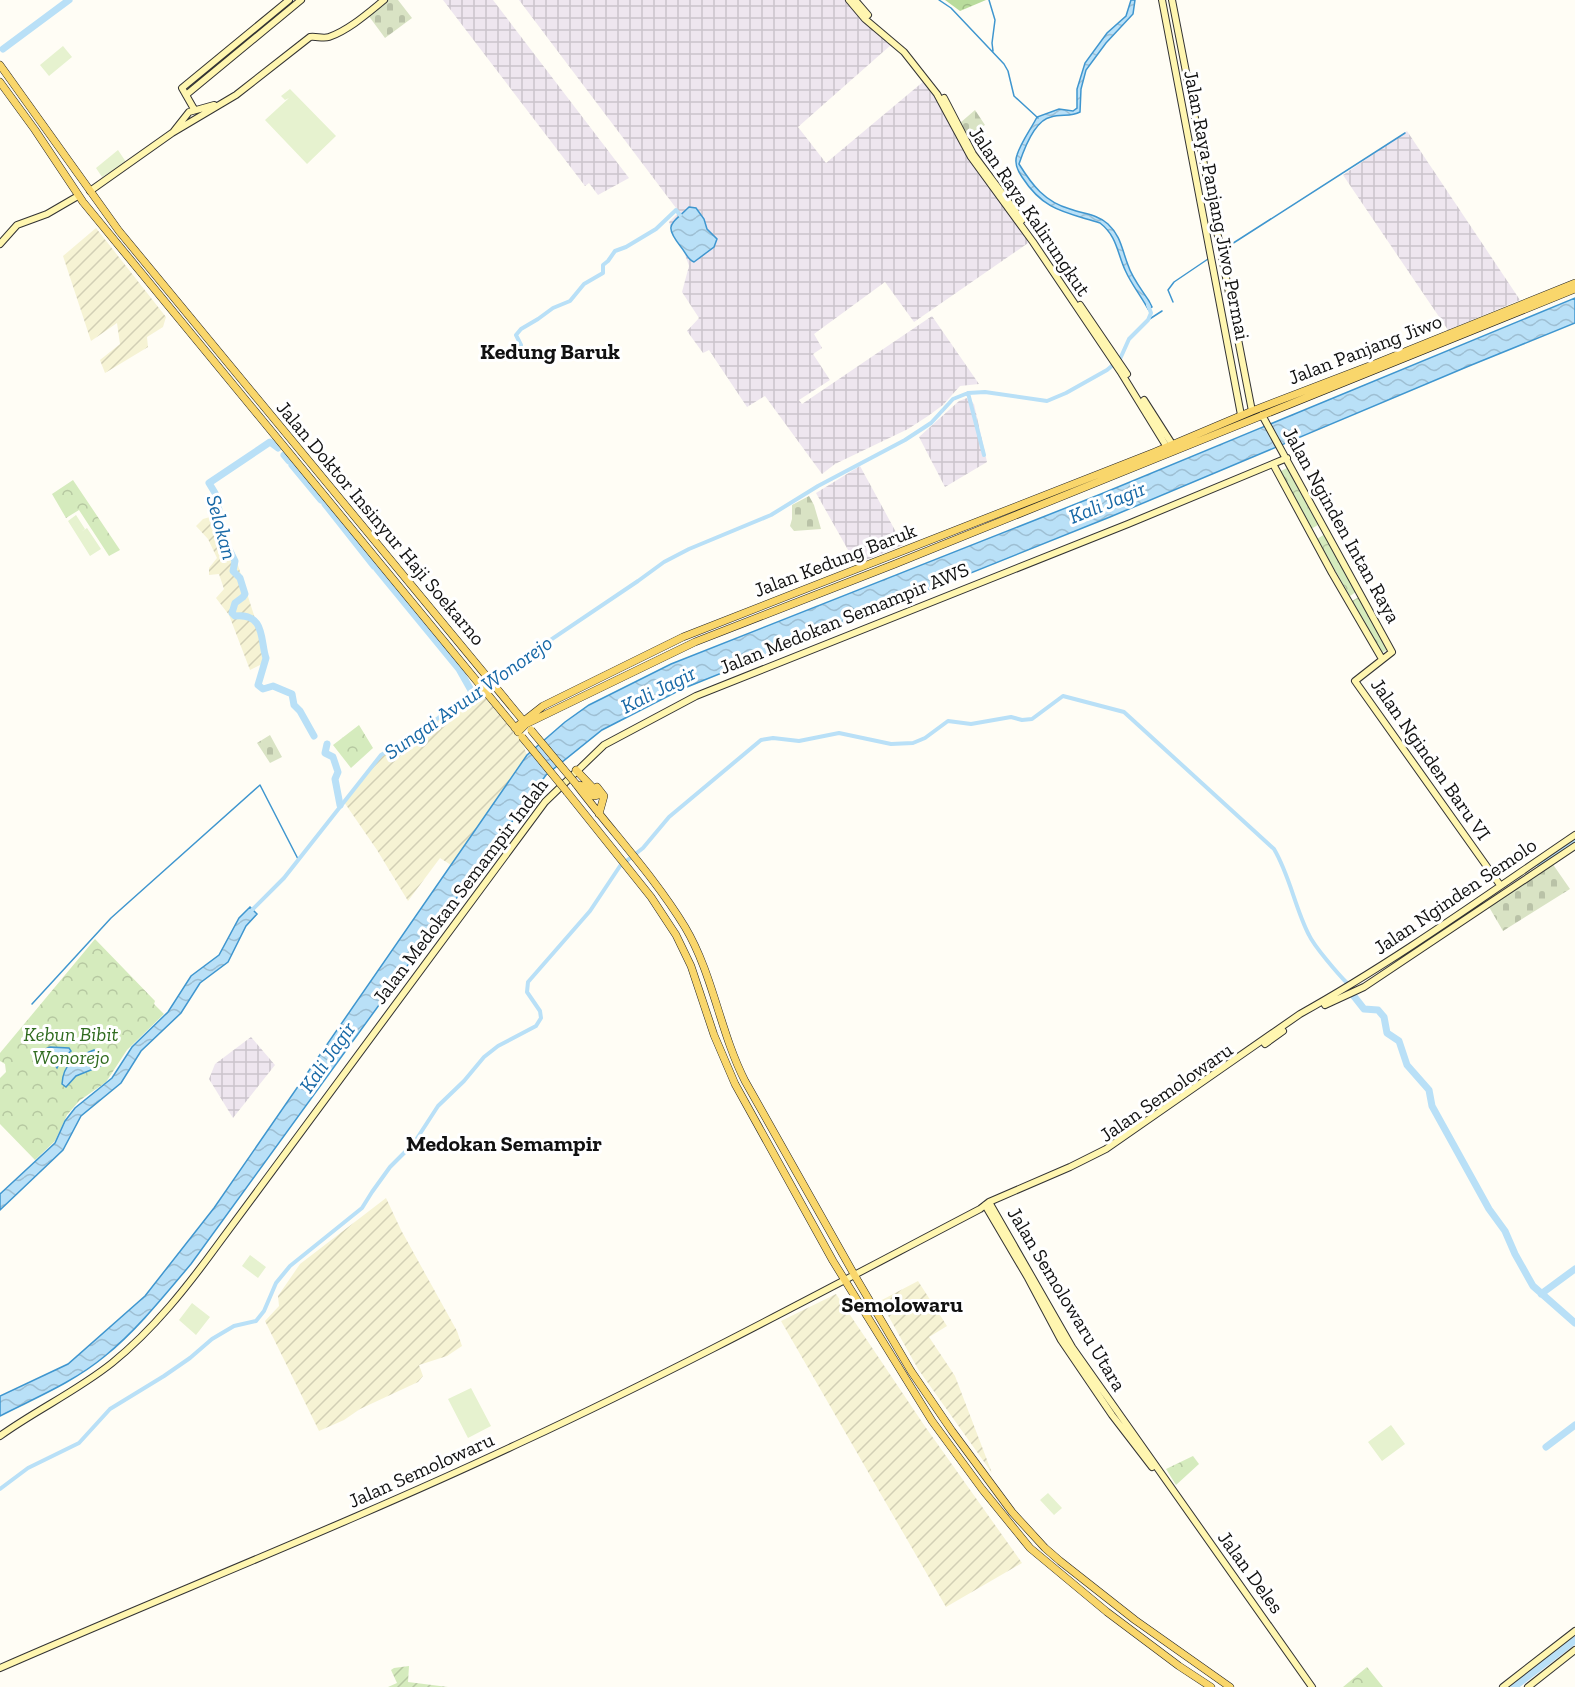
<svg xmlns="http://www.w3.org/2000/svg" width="1575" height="1687" font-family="'Zilla Slab',serif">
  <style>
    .industrial { fill: url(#industrial-grid) }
    .farmland { fill: url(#farmland-furrows) }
    .forest { fill: url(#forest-crowns) }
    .cemetery { fill: url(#cemetery-stones) }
    .park { fill: url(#park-crowns) }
    .garden { fill: url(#garden-furrows) }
    .pitch { fill: #e6f2cf }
    .water { fill: url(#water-waves); stroke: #3f96cf; stroke-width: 1.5 }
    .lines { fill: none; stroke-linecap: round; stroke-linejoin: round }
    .stream { stroke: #3f96cf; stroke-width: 1.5 }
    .canal { stroke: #b9e0f7; stroke-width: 4 }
    .river { stroke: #b9e0f7; stroke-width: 7 }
    .secondary-casing { stroke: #333; stroke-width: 8 }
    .primary-casing { stroke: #222; stroke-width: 8 }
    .secondary { stroke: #fff6b0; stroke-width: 6 }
    .primary { stroke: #f9d66b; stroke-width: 7 }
    .primary-bridge-casing { stroke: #222; stroke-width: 8; stroke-linecap: butt }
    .primary-bridge { stroke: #f9d66b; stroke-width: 7 }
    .labels { text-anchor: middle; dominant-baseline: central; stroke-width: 6; stroke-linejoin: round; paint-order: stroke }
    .street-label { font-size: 20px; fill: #111; stroke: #fff }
    .park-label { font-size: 20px; font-style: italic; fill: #2f6b1f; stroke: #fff }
    .water-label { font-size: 21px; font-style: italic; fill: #1768a6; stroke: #fff }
    .quarter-label { font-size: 22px; font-weight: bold; fill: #111; stroke: #fff }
  </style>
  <defs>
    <pattern id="industrial-grid" width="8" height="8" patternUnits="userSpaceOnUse" patternTransform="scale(1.5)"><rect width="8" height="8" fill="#eee6ef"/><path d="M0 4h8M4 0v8" fill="none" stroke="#cbc4cc"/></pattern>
    <pattern id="farmland-furrows" width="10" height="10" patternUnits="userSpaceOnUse" patternTransform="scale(1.5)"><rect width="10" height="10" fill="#f6f3d4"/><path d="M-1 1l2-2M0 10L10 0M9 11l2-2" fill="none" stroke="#d2cfb5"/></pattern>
    <pattern id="forest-crowns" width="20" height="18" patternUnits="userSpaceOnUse" patternTransform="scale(1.5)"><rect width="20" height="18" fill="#b9dc9c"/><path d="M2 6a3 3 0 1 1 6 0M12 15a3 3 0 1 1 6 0" fill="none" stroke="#9ebc85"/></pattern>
    <pattern id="cemetery-stones" width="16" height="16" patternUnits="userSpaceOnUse" patternTransform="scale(1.5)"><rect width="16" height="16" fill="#d9e3c4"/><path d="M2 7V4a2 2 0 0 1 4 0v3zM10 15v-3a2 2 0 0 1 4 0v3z" fill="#b9c2a7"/></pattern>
    <pattern id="park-crowns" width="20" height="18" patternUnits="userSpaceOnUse" patternTransform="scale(1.5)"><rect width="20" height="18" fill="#d5ebbd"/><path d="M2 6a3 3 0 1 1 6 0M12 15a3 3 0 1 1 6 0" fill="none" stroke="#b6c8a1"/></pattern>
    <pattern id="garden-furrows" width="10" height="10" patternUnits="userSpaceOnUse" patternTransform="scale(1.5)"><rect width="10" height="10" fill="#d5ebbd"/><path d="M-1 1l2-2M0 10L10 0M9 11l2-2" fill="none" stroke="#b6c8a1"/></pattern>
    <pattern id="water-waves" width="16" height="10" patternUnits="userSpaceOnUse" patternTransform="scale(1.5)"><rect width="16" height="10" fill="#b9e0f7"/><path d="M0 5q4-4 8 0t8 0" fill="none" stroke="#9ebfd3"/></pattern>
  </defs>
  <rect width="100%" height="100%" fill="#fffdf5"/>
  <path class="industrial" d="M 443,0 L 493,0 L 629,178 L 598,195 L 589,183 L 585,186 Z
    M 519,0 L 848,0 L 892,44 L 798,127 L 826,163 L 924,81 L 940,104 L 951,127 L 1031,241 L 914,322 L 885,282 L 814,334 L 822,348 L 813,354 L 830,380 L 799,400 L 802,404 L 932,316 L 979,384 L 960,386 L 943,405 L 928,416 L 908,429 L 835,464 L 822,474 L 765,396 L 747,407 L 709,350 L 703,353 L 687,331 L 699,318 L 682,292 L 689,266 L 682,246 L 674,237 L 669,222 L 679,212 Z
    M 1407,131 L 1520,300 L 1448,330 L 1343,175 Z
    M 967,398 L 974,404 L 987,462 L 945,487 L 919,437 L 959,401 Z
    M 860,466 L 903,545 L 856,564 L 816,493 Z
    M 251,1037 L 275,1065 L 233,1118 L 209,1079 L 215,1064 Z"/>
  <path class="farmland" d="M 96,228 L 166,317 L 163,327 L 147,337 L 148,347 L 105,373 L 100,360 L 120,344 L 117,323 L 91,341 L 63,256 Z
    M 217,515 L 230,550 L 235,556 L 261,637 L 264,663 L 250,670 L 229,615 L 216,598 L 224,589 L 219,574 L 209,575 L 209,568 L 217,558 L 208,539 L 196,526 L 203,519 Z
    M 485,691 L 518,732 L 527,755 L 451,865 L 440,858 L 408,901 L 377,850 L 344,802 L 381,755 L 415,736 L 472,692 Z
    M 386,1198 L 401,1230 L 457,1331 L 462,1346 L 447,1356 L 419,1365 L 423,1376 L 418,1382 L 360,1409 L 344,1420 L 319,1431 L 265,1321 L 279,1306 L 278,1296 L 300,1264 Z
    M 918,1281 L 947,1326 L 929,1337 L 955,1376 L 992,1473 L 918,1369 L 880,1301 Z
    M 836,1294 L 924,1425 L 1022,1563 L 946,1607 L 781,1321 Z"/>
  <path class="forest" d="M 945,0 L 986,0 L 960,11 Z"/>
  <path class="cemetery" d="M 388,0 L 398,0 L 412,18 L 385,38 L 368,15 Z
    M 975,110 L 985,125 L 966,136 L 960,123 Z
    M 809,496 L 814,505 L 821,529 L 794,531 L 790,526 L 792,519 L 792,505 Z
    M 270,735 L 282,757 L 270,763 L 257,743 Z
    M 1552,863 L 1570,889 L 1503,931 L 1489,907 Z"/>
  <path class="park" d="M 1287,468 L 1318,525 L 1311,529 L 1279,472 Z
    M 73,480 L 120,550 L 109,556 L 79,510 L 66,518 L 52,494 Z
    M 1325,534 L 1356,592 L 1350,596 L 1317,539 Z
    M 1359,597 L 1388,649 L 1382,653 L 1352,601 Z
    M 359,725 L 373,748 L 351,768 L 333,745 Z
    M 95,939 L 155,1001 L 154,1004 L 164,1014 L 127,1050 L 106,1082 L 79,1101 L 67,1115 L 55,1141 L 35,1160 L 0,1124 L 0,1078 L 6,1072 L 5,1064 L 0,1061 L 0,1053 Z
    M 1193,1456 L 1199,1464 L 1176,1485 L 1166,1469 Z
    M 1367,1667 L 1383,1687 L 1343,1687 Z"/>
  <path class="garden" d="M 409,1666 L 408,1682 L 448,1687 L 388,1687 L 397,1683 L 391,1670 L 394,1668 Z"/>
  <path class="pitch" d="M 63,46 L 72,57 L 49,76 L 40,65 Z
    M 290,89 L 336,136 L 307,164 L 265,120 L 289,98 L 285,100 L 281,96 Z
    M 118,150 L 126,162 L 102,177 L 96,168 Z
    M 76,515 L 85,529 L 81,532 L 87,528 L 101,549 L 90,556 L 68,521 Z
    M 250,1255 L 266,1267 L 258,1278 L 242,1266 Z
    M 192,1303 L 210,1317 L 196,1335 L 179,1320 Z
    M 471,1388 L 491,1426 L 468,1438 L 448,1399 Z
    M 1391,1425 L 1405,1444 L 1382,1461 L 1368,1442 Z
    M 1048,1493 L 1062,1508 L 1054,1515 L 1040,1500 Z"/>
  <path class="water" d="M 1131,0 L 1135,0 L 1133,14 L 1106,43 L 1086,70 L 1081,89 L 1080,112 C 1071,117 1062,114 1051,117 C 1035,120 1024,149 1019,164 C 1032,185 1045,202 1070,209 C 1083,214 1097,214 1108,224 C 1121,236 1122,250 1128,265 C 1132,278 1142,290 1149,301 L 1152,307 L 1148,309 C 1141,296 1132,285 1126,272 C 1117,254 1118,237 1100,223 C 1065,212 1044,211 1022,177 C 1017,170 1014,163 1017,155 C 1021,142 1031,129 1037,117 L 1059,109 L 1073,111 L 1077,108 L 1077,89 L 1085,63 L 1107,33 L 1126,16 Z
    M 689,207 L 696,208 L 704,219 L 707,229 L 717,239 L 714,247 L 694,262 C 687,259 686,253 681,247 C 663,224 671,225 689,207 Z
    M 1575,298 L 1575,323 L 1469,366 L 1110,517 L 682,689 L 602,730 L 546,775 L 191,1264 C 164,1296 137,1330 105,1356 C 74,1382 35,1398 0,1416 L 0,1396 L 68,1364 L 145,1296 L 214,1208 L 527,755 L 565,722 L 589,705 L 671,664 L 1101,494 Z
    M 250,907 L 257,914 L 246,926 L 228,962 L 200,983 L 181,1013 L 141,1051 L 121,1083 L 81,1116 L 63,1150 L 0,1210 L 0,1194 L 55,1143 L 65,1121 L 75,1108 L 112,1078 L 132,1047 L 168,1012 L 191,976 L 219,955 L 239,918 Z
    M 50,1047 L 69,1048 L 71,1051 L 62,1058 L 57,1068 L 52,1060 L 47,1059 L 43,1053 L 43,1050 Z
    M 94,1050 L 101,1052 L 104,1062 L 101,1066 L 76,1076 L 66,1087 L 62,1084 C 63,1063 76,1057 94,1050 Z"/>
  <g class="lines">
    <path class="stream" d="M 939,0 L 951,8 L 1004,64 L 1008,71 L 1014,96 L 1038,118
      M 989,0 L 995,20 L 992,43 L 993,51
      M 1224,249 L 1405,133
      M 1173,302 L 1168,290 L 1174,282 L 1208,259
      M 1148,320 L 1162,311
      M 32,1004 L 111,918 L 260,785 L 298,859"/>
    <path class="canal" d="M 521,345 L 516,335 L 521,329 L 538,319 L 553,308 L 570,301 L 584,284 L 603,273 L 603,265 L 608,261 L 615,251 L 626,247 L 656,229 L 676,210 L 680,215
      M 968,393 L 984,455
      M 250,912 L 284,878 L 381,755 L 415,736 L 460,701 L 638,581 L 664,562 L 689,549 L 771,515 L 818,486 L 905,440 L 931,423 L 953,399 L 968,393 L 985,392 L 1047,401 L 1066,393 L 1107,370 L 1120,359 L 1129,339 L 1148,320 L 1151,313 L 1148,305
      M 0,1489 L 28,1468 L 79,1443 L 110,1409 L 164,1376 L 190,1358 L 212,1339 L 234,1326 L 256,1321 L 264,1311 L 276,1283 L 290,1266 L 362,1208 L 372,1192 L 390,1167 L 414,1143 L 438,1106 L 464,1081 L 484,1057 L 498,1046 L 536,1026 L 541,1018 L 540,1011 L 527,992 L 528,982 L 590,911 L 620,866 L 643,848 L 669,817 L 761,740 L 773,738 L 799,741 L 839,733 L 891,744 L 913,743 L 925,738 L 948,721 L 971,724 L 1011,717 L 1022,720 L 1032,719 L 1063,696 L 1124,712 L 1274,849 C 1290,876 1295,908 1309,935 C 1314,946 1338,974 1347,983"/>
    <path class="river" d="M 3,49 L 69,0
      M 278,448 L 270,442 L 209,483 L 215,493 L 219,510 L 217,517 L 224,539 L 235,561 L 233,571 L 240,578 L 245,594 L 243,597 L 235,603 L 232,613 L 235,616 C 266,613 260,641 266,658 L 258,685 L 263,689 L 273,686 L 292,694 L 294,705 L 300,711 L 314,736
      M 284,455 L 289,461
      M 292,465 L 321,500
      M 325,504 L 374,566
      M 377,569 L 459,669 L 472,692
      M 327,744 L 325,753 L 333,757 L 338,772 L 335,779 L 340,805
      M 1539,863 L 1575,839
      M 1353,995 L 1364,1009 L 1378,1010 L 1384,1017 L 1387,1033 L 1399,1041 L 1407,1065 L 1429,1090 L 1432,1106 L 1489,1209 L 1505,1231 L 1515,1254 L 1533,1286 L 1575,1323
      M 1541,1294 L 1575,1269
      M 1546,1447 L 1575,1425
      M 1514,1687 L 1575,1640"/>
    <g class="secondary-casing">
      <path id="secondary" d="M 849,0 L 865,19 L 904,52 L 937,94 L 971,157 L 1033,242 L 1120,371 L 1168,449
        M 855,0 L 868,15
        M 1162,0 L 1241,415
        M 1172,0 L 1252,411
        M 186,95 L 301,0
        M 944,98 L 973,154 L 1022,220
        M 194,109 L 182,88 L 289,0
        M 174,131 L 189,112 L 214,105
        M 90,191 L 172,133 L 236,95 L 310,37 C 316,36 323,39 329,37 C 349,30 368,13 384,0
        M 0,244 L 17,225 L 47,214 L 78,196
        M 1080,305 L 1127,374
        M 1144,400 L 1174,447
        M 1262,415 L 1392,652 L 1355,681 L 1500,885
        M 1273,464 L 1332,573 L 1382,659
        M 1325,1005 L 1364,987 L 1575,846
        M 1265,1044 L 1283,1031
        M 989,1202 L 1072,1347 L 1312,1687
        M 985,1205 L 1028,1278 L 1061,1340 L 1112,1415 L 1152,1467
        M 0,1436 C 36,1410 77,1391 112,1363 C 154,1329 187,1287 219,1243 L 545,802 L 604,745 L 696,696 L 1128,524 L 1287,458
        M 0,1668 C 174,1592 352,1522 524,1441 C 679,1369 829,1288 980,1209 L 989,1202 L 1070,1167 L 1106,1149 L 1300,1014 C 1395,961 1485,896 1575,835
        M 1503,1687 L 1575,1631
        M 1528,1687 L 1575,1650"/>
    </g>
    <g class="primary-casing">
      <path id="primary" d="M 0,65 L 119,231 L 526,724
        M 0,82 L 35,130 L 83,202 L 517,730
        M 515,728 L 543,706 L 683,637 L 1155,452 L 1252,411 L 1377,363 L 1575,283
        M 518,732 L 526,724 L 695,642 L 895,564 L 1575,289
        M 576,770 L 596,791 L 598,795 L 594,796 L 584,786 L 577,785
        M 576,784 C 612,832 654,876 685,927 C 713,974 720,1032 745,1081 L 855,1276 L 911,1371 L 952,1431 L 1012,1512 L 1045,1548 L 1060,1561 L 1135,1620 L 1230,1687
        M 597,787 L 604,796 L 599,814
        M 567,792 L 651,897 L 676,935 L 691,966 L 714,1035 L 735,1084 L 833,1261 L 932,1421 L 982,1489 L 1030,1548 L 1107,1612 L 1179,1666 L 1211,1687"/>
    </g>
    <use href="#secondary" class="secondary"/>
    <use href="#primary" class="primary"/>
    <g class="primary-bridge-casing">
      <path id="primary-bridge" d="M 531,730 L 576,784
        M 522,737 L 567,792"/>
    </g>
    <use href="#primary-bridge" class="primary-bridge"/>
  </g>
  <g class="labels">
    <g class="street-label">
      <text transform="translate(1217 205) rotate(79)">Jalan Raya Panjang Jiwo Permai</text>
      <text transform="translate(1030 211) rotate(56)">Jalan Raya Kalirungkut</text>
      <text transform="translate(1365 349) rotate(-21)">Jalan Panjang Jiwo</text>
      <text transform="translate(381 523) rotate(50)">Jalan Doktor Insinyur Haji Soekarno</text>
      <text transform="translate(1342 525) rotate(61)">Jalan Nginden Intan Raya</text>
      <text transform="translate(835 560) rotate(-21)">Jalan Kedung Baruk</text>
      <text transform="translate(844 618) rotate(-22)">Jalan Medokan Semampir AWS</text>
      <text transform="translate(1431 759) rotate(55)">Jalan Nginden Baru VI</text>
      <text transform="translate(460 891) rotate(-53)">Jalan Medokan Semampir Indah</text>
      <text transform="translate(1455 896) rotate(-34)">Jalan Nginden Semolo</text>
      <text transform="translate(1166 1092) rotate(-35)">Jalan Semolowaru</text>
      <text transform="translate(1067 1299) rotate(59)">Jalan Semolowaru Utara</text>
      <text transform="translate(421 1470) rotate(-24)">Jalan Semolowaru</text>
      <text transform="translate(1251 1572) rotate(54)">Jalan Deles</text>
    </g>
    <g class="park-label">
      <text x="71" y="1034">Kebun Bibit<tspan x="71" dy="23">Wonorejo</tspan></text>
    </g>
    <g class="water-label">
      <text transform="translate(1107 502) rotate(-22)">Kali Jagir</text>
      <text transform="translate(222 527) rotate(75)">Selokan</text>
      <text transform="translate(658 689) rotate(-27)">Kali Jagir</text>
      <text transform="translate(468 697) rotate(-35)">Sungai Avuur Wonorejo</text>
      <text transform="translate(327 1057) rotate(-55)">Kali Jagir</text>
    </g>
    <g class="quarter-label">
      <text x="550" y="351">Kedung Baruk</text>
      <text x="504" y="1143">Medokan Semampir</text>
      <text x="902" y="1304">Semolowaru</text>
    </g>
  </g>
</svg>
